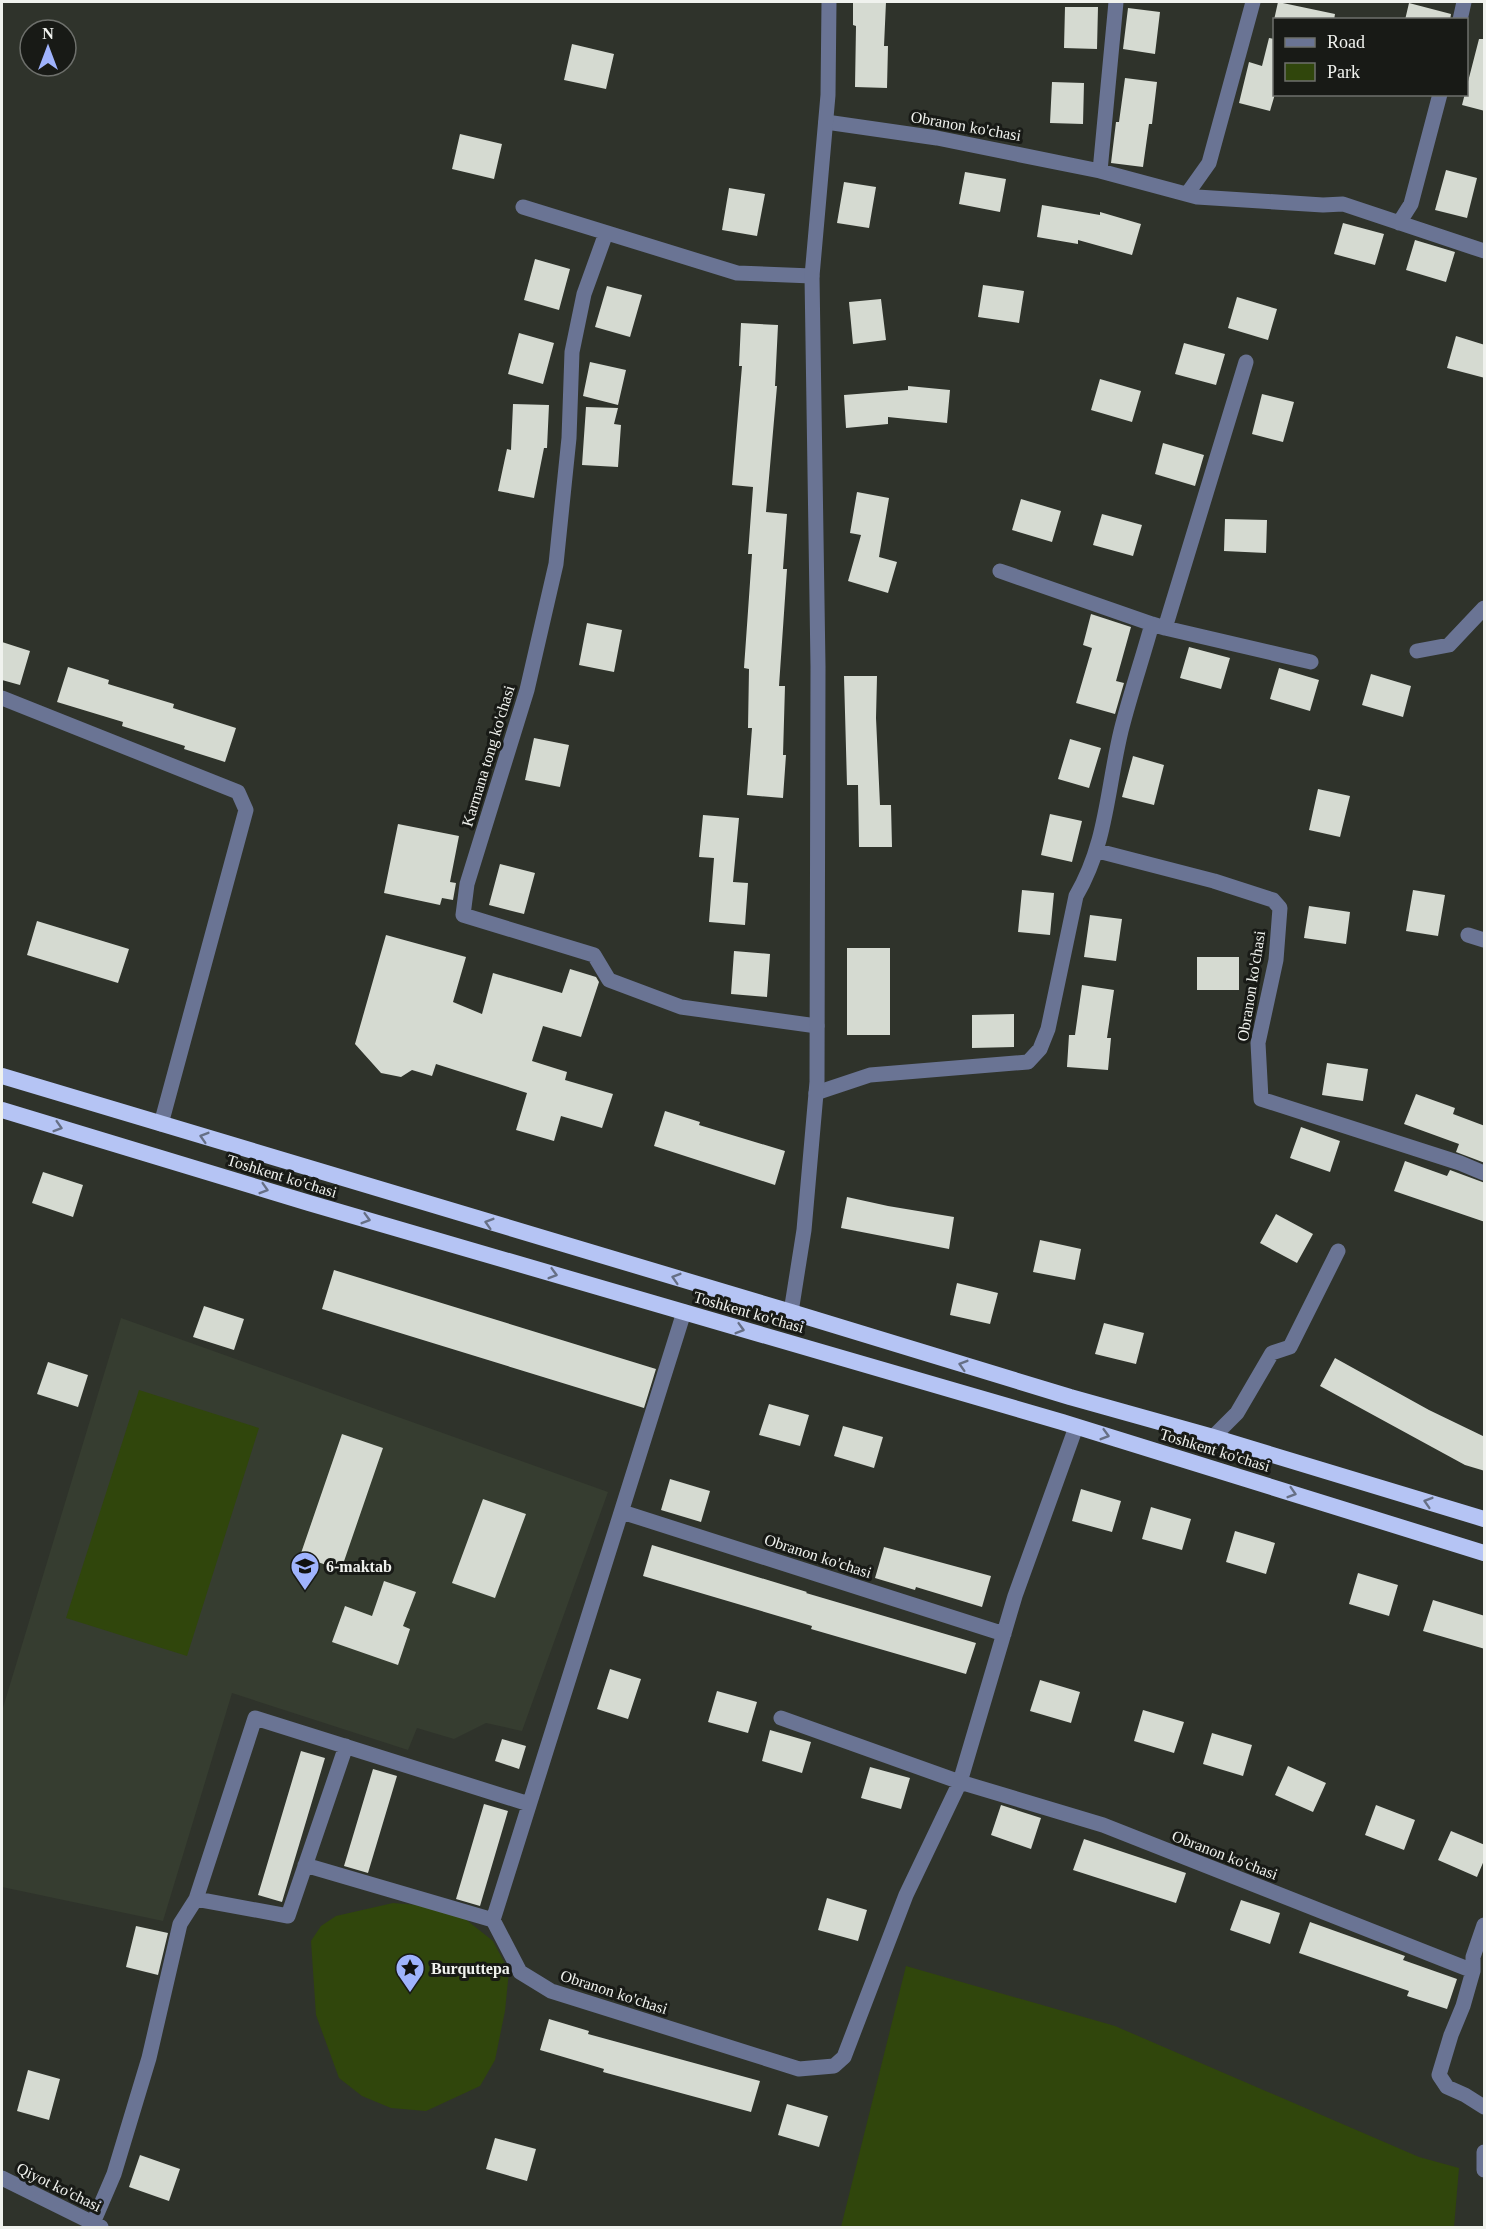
<svg xmlns="http://www.w3.org/2000/svg" width="1486" height="2229" font-family="Georgia,serif">
  <style>
    .built { fill: #363d30 }
    .green { fill: #30460c }
    .building { fill: #d5dad1 }
    .lines { fill: none; stroke-linecap: round; stroke-linejoin: round }
    .minor { stroke: #6a7494; stroke-width: 15 }
    .tertiary { stroke: #6a7494; stroke-width: 15 }
    .trunk { stroke: #b5c4f4; stroke-width: 16 }
    .oneway { stroke: #666f85 }
    .labels { text-anchor: middle; dominant-baseline: central; stroke-width: 6; stroke-linejoin: round; paint-order: stroke }
    .street-label { font-size: 16px; fill: #f0f2ee; stroke: #181a16 }
    .poi-label { font-size: 16px; font-weight: bold; fill: #f0f2ee; stroke: #181a16; text-anchor: start }
  </style>
  <rect width="100%" height="100%" fill="#2f332b"/>
  <path class="built" d="M 121,1318 L 608,1492 L 522,1731 L 486,1723 L 454,1739 L 417,1728 L 408,1750 L 232,1693 L 163,1921 L 2,1887 L 2,1711 Z"/>
  <path class="green" d="M 139,1390 L 259,1428 L 187,1656 L 66,1618 Z
    M 393,1903 L 429,1906 L 464,1918 L 493,1941 L 509,1971 L 505,2011 L 495,2060 L 480,2086 L 426,2111 L 391,2108 L 362,2096 L 339,2078 L 316,2015 L 311,1941 L 321,1926 L 336,1916 Z
    M 906,1966 L 1115,2026 L 1419,2157 L 1459,2168 L 1454,2227 L 841,2227 Z"/>
  <path class="building" d="M 853,2 L 886,2 L 884,46 L 888,46 L 887,88 L 855,87 L 856,26 L 853,25 Z
    M 1278,2 L 1335,14 L 1334,20 L 1274,20 Z
    M 1409,3 L 1451,14 L 1450,20 L 1405,20 Z
    M 1065,7 L 1098,7 L 1097,49 L 1064,48 Z
    M 1128,8 L 1160,12 L 1155,54 L 1123,49 Z
    M 1269,38 L 1275,39 L 1275,94 L 1270,111 L 1239,103 L 1249,62 L 1262,66 Z
    M 1479,39 L 1485,39 L 1485,111 L 1462,105 Z
    M 572,44 L 614,54 L 606,89 L 564,80 Z
    M 1125,78 L 1157,82 L 1152,124 L 1149,124 L 1143,167 L 1111,163 L 1116,122 L 1119,122 Z
    M 1052,82 L 1084,83 L 1083,124 L 1050,123 Z
    M 460,134 L 502,144 L 494,179 L 452,169 Z
    M 1446,170 L 1477,178 L 1467,218 L 1435,210 Z
    M 965,172 L 1006,179 L 1000,212 L 959,204 Z
    M 844,182 L 876,187 L 869,228 L 837,223 Z
    M 729,188 L 765,194 L 757,236 L 722,230 Z
    M 1042,205 L 1100,215 L 1100,212 L 1141,224 L 1132,255 L 1078,240 L 1078,244 L 1037,237 Z
    M 1343,223 L 1384,234 L 1375,265 L 1334,254 Z
    M 1415,240 L 1455,252 L 1446,282 L 1406,270 Z
    M 535,259 L 570,269 L 559,310 L 524,300 Z
    M 983,285 L 1024,291 L 1019,323 L 978,317 Z
    M 607,286 L 642,295 L 630,337 L 595,327 Z
    M 1237,297 L 1277,309 L 1268,340 L 1228,328 Z
    M 881,299 L 886,340 L 853,344 L 849,302 Z
    M 741,323 L 778,325 L 775,386 L 777,386 L 766,512 L 787,514 L 783,569 L 787,569 L 779,686 L 785,686 L 783,755 L 786,755 L 783,798 L 747,795 L 752,728 L 748,728 L 749,669 L 744,668 L 752,554 L 748,554 L 753,487 L 732,485 L 742,366 L 739,366 Z
    M 519,333 L 554,343 L 543,384 L 508,374 Z
    M 1456,336 L 1485,345 L 1485,378 L 1447,368 Z
    M 1184,343 L 1225,354 L 1216,385 L 1175,374 Z
    M 590,362 L 626,370 L 618,405 L 583,396 Z
    M 1100,379 L 1141,391 L 1132,422 L 1091,410 Z
    M 908,386 L 950,390 L 947,423 L 888,417 L 888,424 L 846,428 L 844,395 L 908,390 Z
    M 1262,394 L 1294,402 L 1283,442 L 1252,434 Z
    M 513,404 L 549,405 L 547,448 L 544,448 L 534,498 L 498,491 L 507,449 L 511,450 Z
    M 586,407 L 618,408 L 614,424 L 621,425 L 618,467 L 582,465 Z
    M 1163,443 L 1204,455 L 1195,486 L 1155,474 Z
    M 857,492 L 889,498 L 879,557 L 897,562 L 888,593 L 848,581 L 861,535 L 850,533 Z
    M 1021,499 L 1061,511 L 1052,542 L 1012,530 Z
    M 1102,514 L 1142,525 L 1133,556 L 1093,545 Z
    M 1225,519 L 1267,520 L 1266,553 L 1224,551 Z
    M 1091,614 L 1131,627 L 1116,681 L 1124,683 L 1115,714 L 1076,703 L 1092,648 L 1083,645 Z
    M 587,623 L 622,630 L 614,672 L 579,665 Z
    M 2,642 L 30,651 L 20,685 L 2,680 Z
    M 1189,647 L 1230,658 L 1221,689 L 1180,678 Z
    M 68,667 L 109,680 L 108,684 L 174,704 L 173,708 L 236,728 L 225,762 L 184,749 L 185,746 L 122,726 L 123,722 L 57,702 Z
    M 1279,668 L 1319,680 L 1310,711 L 1270,699 Z
    M 1371,674 L 1411,686 L 1403,717 L 1362,705 Z
    M 844,676 L 877,676 L 876,718 L 880,805 L 891,805 L 892,847 L 859,847 L 858,785 L 847,785 Z
    M 534,738 L 569,745 L 560,787 L 525,780 Z
    M 1070,739 L 1101,748 L 1089,788 L 1058,779 Z
    M 1133,756 L 1164,765 L 1154,805 L 1122,797 Z
    M 1318,789 L 1350,796 L 1340,837 L 1309,830 Z
    M 1050,814 L 1082,821 L 1072,862 L 1041,855 Z
    M 703,815 L 739,818 L 733,882 L 748,883 L 745,925 L 709,922 L 714,858 L 699,857 Z
    M 398,824 L 459,836 L 450,882 L 456,883 L 453,900 L 442,898 L 440,905 L 384,893 Z
    M 500,864 L 535,873 L 524,914 L 489,905 Z
    M 1022,890 L 1054,893 L 1050,935 L 1018,932 Z
    M 1413,890 L 1445,895 L 1438,936 L 1406,931 Z
    M 1309,906 L 1350,912 L 1346,944 L 1304,938 Z
    M 1090,915 L 1122,919 L 1116,961 L 1084,957 Z
    M 37,921 L 129,949 L 118,983 L 27,955 Z
    M 386,935 L 466,957 L 453,1002 L 482,1014 L 493,973 L 562,993 L 570,969 L 596,977 L 599,982 L 581,1037 L 543,1026 L 532,1061 L 567,1072 L 565,1080 L 613,1094 L 602,1128 L 561,1116 L 554,1141 L 516,1130 L 527,1093 L 436,1064 L 432,1076 L 412,1070 L 401,1077 L 381,1073 L 355,1044 Z
    M 847,948 L 890,948 L 890,1035 L 847,1035 Z
    M 734,951 L 770,954 L 767,997 L 731,994 Z
    M 1197,957 L 1239,957 L 1239,990 L 1197,990 Z
    M 1082,985 L 1114,990 L 1107,1038 L 1111,1038 L 1108,1070 L 1067,1067 L 1069,1035 L 1075,1035 Z
    M 1014,1014 L 1014,1047 L 972,1048 L 972,1015 Z
    M 1327,1063 L 1368,1069 L 1363,1101 L 1322,1095 Z
    M 1416,1094 L 1455,1108 L 1453,1114 L 1485,1126 L 1485,1163 L 1456,1152 L 1459,1144 L 1404,1124 Z
    M 665,1111 L 700,1122 L 699,1125 L 785,1151 L 775,1185 L 654,1146 Z
    M 1301,1127 L 1340,1141 L 1330,1172 L 1290,1158 Z
    M 1405,1161 L 1447,1176 L 1450,1170 L 1485,1183 L 1485,1222 L 1394,1191 Z
    M 43,1172 L 83,1185 L 73,1217 L 32,1203 Z
    M 847,1197 L 888,1206 L 954,1217 L 949,1249 L 841,1228 Z
    M 1276,1214 L 1313,1234 L 1297,1263 L 1260,1243 Z
    M 1040,1240 L 1081,1249 L 1075,1280 L 1033,1272 Z
    M 334,1270 L 656,1369 L 644,1408 L 322,1309 Z
    M 957,1283 L 998,1293 L 990,1324 L 950,1315 Z
    M 204,1306 L 244,1319 L 234,1350 L 193,1337 Z
    M 1104,1323 L 1144,1333 L 1136,1364 L 1095,1354 Z
    M 1335,1358 L 1429,1410 L 1485,1437 L 1485,1471 L 1465,1465 L 1320,1386 Z
    M 48,1362 L 88,1375 L 78,1407 L 37,1394 Z
    M 769,1404 L 809,1415 L 800,1446 L 759,1435 Z
    M 843,1426 L 883,1437 L 874,1468 L 834,1456 Z
    M 342,1434 L 383,1448 L 341,1570 L 300,1556 Z
    M 670,1479 L 710,1491 L 701,1522 L 661,1510 Z
    M 1081,1489 L 1121,1501 L 1112,1532 L 1072,1521 Z
    M 483,1499 L 526,1514 L 495,1598 L 452,1583 Z
    M 1151,1507 L 1191,1519 L 1182,1550 L 1142,1539 Z
    M 1235,1531 L 1275,1543 L 1266,1574 L 1226,1562 Z
    M 652,1545 L 807,1592 L 806,1593 L 976,1643 L 966,1674 L 811,1629 L 812,1626 L 643,1576 Z
    M 884,1547 L 991,1576 L 982,1607 L 916,1587 L 915,1590 L 875,1578 Z
    M 1358,1573 L 1398,1585 L 1389,1616 L 1349,1604 Z
    M 384,1581 L 416,1592 L 403,1626 L 410,1629 L 398,1665 L 332,1642 L 345,1606 L 372,1616 Z
    M 1433,1600 L 1485,1616 L 1485,1649 L 1423,1631 Z
    M 610,1669 L 641,1679 L 628,1719 L 597,1709 Z
    M 1040,1680 L 1080,1692 L 1071,1723 L 1030,1711 Z
    M 717,1691 L 757,1702 L 748,1733 L 708,1722 Z
    M 1143,1710 L 1184,1722 L 1174,1753 L 1134,1741 Z
    M 770,1730 L 811,1742 L 802,1773 L 762,1761 Z
    M 1212,1733 L 1252,1745 L 1243,1776 L 1203,1764 Z
    M 502,1739 L 526,1746 L 519,1769 L 495,1761 Z
    M 301,1751 L 325,1758 L 282,1902 L 258,1895 Z
    M 1288,1766 L 1326,1783 L 1313,1812 L 1275,1795 Z
    M 870,1767 L 910,1778 L 901,1809 L 861,1798 Z
    M 373,1769 L 397,1776 L 368,1873 L 344,1866 Z
    M 484,1804 L 508,1811 L 480,1906 L 456,1899 Z
    M 1001,1805 L 1041,1818 L 1031,1849 L 991,1835 Z
    M 1376,1805 L 1415,1820 L 1404,1850 L 1365,1835 Z
    M 1451,1831 L 1485,1845 L 1485,1858 L 1477,1877 L 1438,1860 Z
    M 1084,1839 L 1186,1873 L 1176,1903 L 1073,1870 Z
    M 827,1898 L 867,1910 L 858,1941 L 818,1930 Z
    M 1241,1900 L 1280,1913 L 1270,1944 L 1230,1930 Z
    M 1310,1922 L 1405,1956 L 1403,1960 L 1457,1979 L 1447,2009 L 1407,1996 L 1409,1991 L 1299,1953 Z
    M 136,1926 L 168,1933 L 158,1975 L 126,1967 Z
    M 549,2019 L 589,2031 L 588,2034 L 760,2081 L 751,2112 L 603,2072 L 604,2069 L 540,2050 Z
    M 28,2070 L 60,2079 L 49,2120 L 17,2111 Z
    M 787,2104 L 828,2116 L 819,2147 L 778,2135 Z
    M 495,2138 L 536,2149 L 527,2181 L 486,2169 Z
    M 140,2155 L 180,2169 L 169,2201 L 129,2187 Z"/>
  <g class="lines">
    <path class="minor" d="M 1460,20 L 1464,2
      M 826,122 L 937,138 L 1100,171 L 1116,2
      M 1100,171 L 1197,197 L 1323,205 L 1343,204 L 1484,251
      M 1187,194 L 1209,163 L 1253,2
      M 523,207 L 737,273 L 812,276
      M 1399,223 L 1411,204 L 1440,94
      M 606,233 L 584,294 L 572,352 L 569,438 L 556,564 L 527,690 L 467,884 L 463,915 L 594,955 L 609,980 L 681,1007 L 817,1026
      M 1152,624 L 1165,628 L 1246,362
      M 1165,628 L 1311,662
      M 1417,651 L 1449,645 L 1484,608
      M 2,698 L 238,792 L 246,810 L 161,1124
      M 1098,851 L 1214,881 L 1273,900 L 1280,908 L 1276,960 L 1258,1043 L 1261,1099 L 1460,1163 L 1484,1173
      M 1468,935 L 1484,940
      M 816,1093 L 870,1075 L 1028,1062 L 1040,1049 L 1048,1029 L 1076,896 C 1107,843 1107,789 1121,731 C 1130,695 1142,660 1152,624 L 1000,571
      M 684,1312 L 493,1920 L 520,1972 L 551,1991 L 799,2069 L 834,2066 L 844,2057 L 906,1895 L 960,1782 L 1015,1596 L 1076,1427
      M 1213,1437 L 1237,1413 L 1272,1353 L 1290,1347 L 1338,1251
      M 622,1512 L 1004,1634
      M 781,1718 L 960,1782 L 1103,1825 L 1473,1971
      M 305,1865 L 493,1920
      M 196,1899 L 255,1718 L 529,1804
      M 1484,1925 L 1473,1957 L 1473,1971 L 1463,2006 L 1451,2035 L 1439,2075 L 1447,2087 L 1465,2095 L 1484,2107
      M 1484,2152 L 1484,2170
      M 2,2178 L 101,2227
      M 93,2223 L 114,2174 L 149,2058 L 180,1924 L 196,1899 L 288,1916 L 346,1746"/>
    <path class="tertiary" d="M 791,1312 L 804,1230 L 817,1082 L 818,666 L 812,276 L 828,95 L 829,2"/>
    <path class="trunk" d="M 2,1076 L 791,1312 L 1070,1397 L 1213,1437 L 1484,1519
      M 2,1110 L 309,1203 L 1062,1422 L 1484,1553"/>
  </g>
  <defs><path id="oneway-chevron" d="M-2-3.5L2.5 0L-2 3.5" fill="none" stroke-width="1.6" stroke-linecap="round" stroke-linejoin="round" transform="scale(1.5)"/></defs>
  <g class="oneway">
    <use href="#oneway-chevron" transform="translate(58 1127) rotate(17)"/>
    <use href="#oneway-chevron" transform="translate(204 1137) rotate(-163)"/>
    <use href="#oneway-chevron" transform="translate(264 1189) rotate(17)"/>
    <use href="#oneway-chevron" transform="translate(366 1219) rotate(16)"/>
    <use href="#oneway-chevron" transform="translate(489 1223) rotate(-163)"/>
    <use href="#oneway-chevron" transform="translate(553 1274) rotate(16)"/>
    <use href="#oneway-chevron" transform="translate(676 1278) rotate(-163)"/>
    <use href="#oneway-chevron" transform="translate(740 1329) rotate(16)"/>
    <use href="#oneway-chevron" transform="translate(963 1365) rotate(-163)"/>
    <use href="#oneway-chevron" transform="translate(1105 1435) rotate(16)"/>
    <use href="#oneway-chevron" transform="translate(1292 1493) rotate(17)"/>
    <use href="#oneway-chevron" transform="translate(1428 1502) rotate(-163)"/>
  </g>
  <defs>
    <g id="school-pin" transform="scale(1.5)"><path d="M0 17L-7.5 6A9.5 9.5 0 1 1 7.5 6Z" fill="#9fb3fd" stroke="#181a16"/><path d="M0-5L7-2L0 1L-7-2ZM-4 1L0 2.5L4 1V4Q0 6-4 4Z" fill="#111"/></g>
    <g id="sight-pin" transform="scale(1.5)"><path d="M0 17L-7.5 6A9.5 9.5 0 1 1 7.5 6Z" fill="#9fb3fd" stroke="#181a16"/><path d="M0-6L1.8-2.2L6-1.7L2.9 1.2L3.7 5.4L0 3.3L-3.7 5.4L-2.9 1.2L-6-1.7L-1.8-2.2Z" fill="#111"/></g>
  </defs>
  <g fill-rule="evenodd">
    <use href="#school-pin" x="305" y="1566"/>
    <use href="#sight-pin" x="410" y="1968"/>
  </g>
  <g class="labels">
    <g class="street-label">
      <text transform="translate(966 126) rotate(10)">Obranon ko'chasi</text>
      <text transform="translate(488 756) rotate(-73)">Karmana tong ko'chasi</text>
      <text transform="translate(1251 986) rotate(-81)">Obranon ko'chasi</text>
      <text transform="translate(282 1176) rotate(17)">Toshkent ko'chasi</text>
      <text transform="translate(749 1312) rotate(16)">Toshkent ko'chasi</text>
      <text transform="translate(1215 1450) rotate(17)">Toshkent ko'chasi</text>
      <text transform="translate(818 1556) rotate(18)">Obranon ko'chasi</text>
      <text transform="translate(1225 1855) rotate(21)">Obranon ko'chasi</text>
      <text transform="translate(614 1992) rotate(18)">Obranon ko'chasi</text>
      <text transform="translate(59 2187) rotate(26)">Qiyot ko'chasi</text>
    </g>
    <g class="poi-label">
      <text x="326" y="1566">6-maktab</text>
      <text x="431" y="1968">Burquttepa</text>
    </g>
  </g>
  <rect width="1486" height="2229" fill="none" stroke="#f0f2ee" stroke-width="6"/>
  <rect x="1273" y="18" width="195" height="78" fill="#181a16" stroke="#6e706c" stroke-width="1.5"/>
  <rect x="1285" y="38" width="30" height="9" fill="#6a7494" stroke="#6e706c" stroke-width="1.5"/>
  <text x="1327" y="48" font-size="18" fill="#f0f2ee">Road</text>
  <rect x="1285" y="63" width="30" height="18" fill="#30460c" stroke="#6e706c" stroke-width="1.5"/>
  <text x="1327" y="78" font-size="18" fill="#f0f2ee">Park</text>
  <g transform="translate(48 48)"><circle r="28" fill="#181a16" stroke="#6e706c" stroke-width="1.5"/>
  <path d="M0-4.5L10 22L0 15L-10 22Z" fill="#9fb3fd"/>
  <text y="-9" font-size="16" font-weight="bold" text-anchor="middle" fill="#f0f2ee">N</text>
  </g>
</svg>
